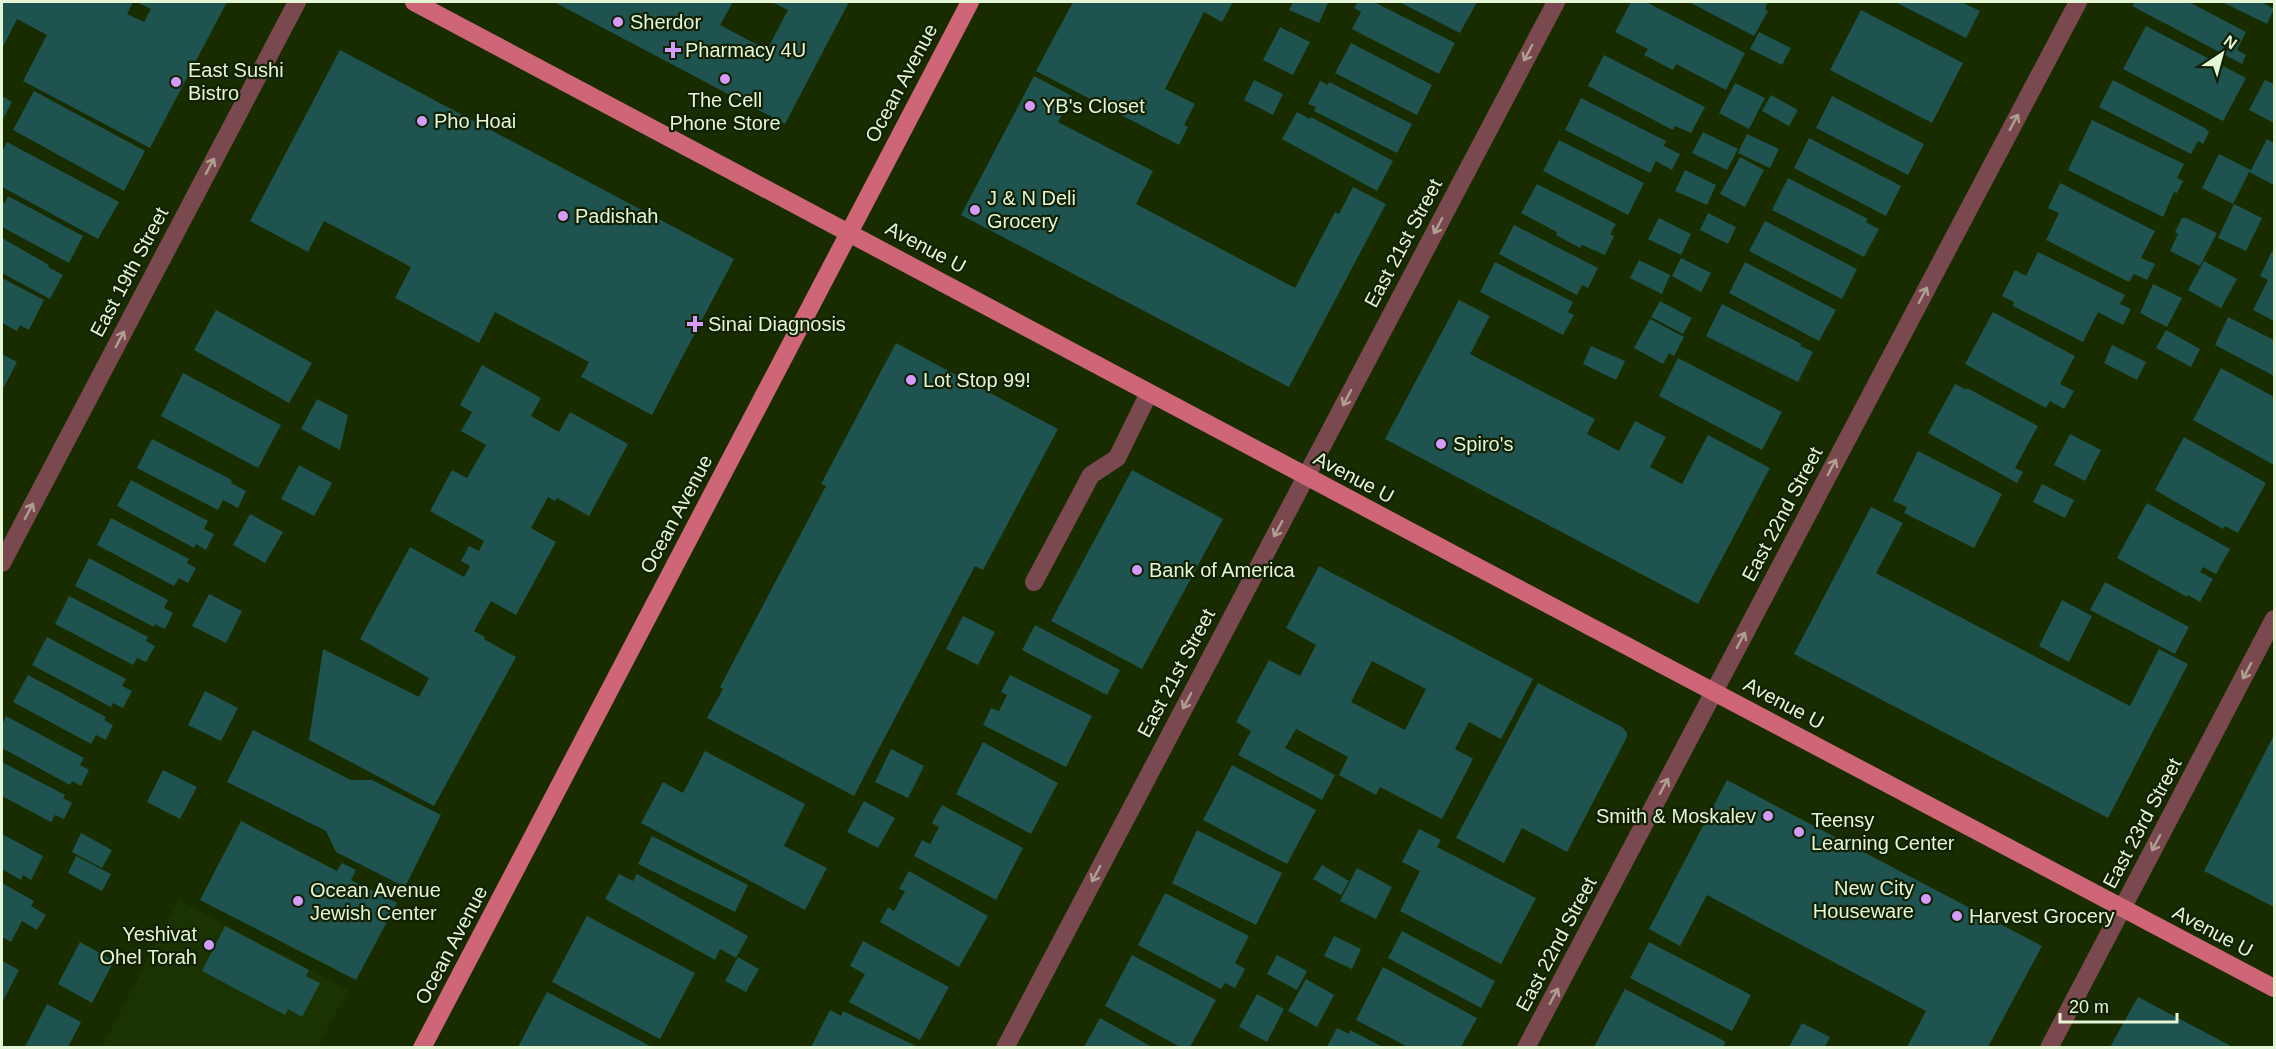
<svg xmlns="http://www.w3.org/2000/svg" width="2276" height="1049" font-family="Helvetica,sans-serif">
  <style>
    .built { fill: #1b3300 }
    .building { fill: #1e5350; fill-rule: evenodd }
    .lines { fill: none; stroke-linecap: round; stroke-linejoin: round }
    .minor { stroke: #7a484f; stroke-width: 18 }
    .major { stroke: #ce6677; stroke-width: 18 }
    .oneway { stroke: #af9f92 }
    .poi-dot { fill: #d59bfb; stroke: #122103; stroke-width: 2 }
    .labels { text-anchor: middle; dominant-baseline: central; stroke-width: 4.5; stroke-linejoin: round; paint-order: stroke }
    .poi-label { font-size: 20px; fill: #e4f6d6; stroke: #122103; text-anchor: start }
    .street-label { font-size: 20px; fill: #e4f6d6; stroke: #122103 }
  </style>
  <rect width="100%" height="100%" fill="#182c00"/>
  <path class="built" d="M 179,900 L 348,990 L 318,1047 L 101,1048 Z"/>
  <path class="building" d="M 2,2 L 133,2 L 127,14 L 144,22 L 151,9 L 136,2 L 227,2 L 150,148 L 23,81 L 47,35 L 17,19 L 2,49 Z
    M 554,2 L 733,2 L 720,25 L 767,50 L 788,10 L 772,2 L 849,2 L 785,124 Z
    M 1073,2 L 1233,2 L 1222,22 L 1204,12 L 1165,89 L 1195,104 L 1184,125 L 1188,127 L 1179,145 L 1036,71 Z
    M 1293,2 L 1324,2 L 1328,3 L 1319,23 L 1289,10 Z
    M 1358,2 L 1374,2 L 1455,43 L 1439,74 L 1352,29 L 1361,12 L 1354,8 Z
    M 1399,2 L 1477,2 L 1460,33 Z
    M 1631,2 L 1646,2 L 1745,53 L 1726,90 L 1676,64 L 1673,70 L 1644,55 L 1648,49 L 1615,32 Z
    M 1689,2 L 1768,2 L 1765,9 L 1768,11 L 1754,36 Z
    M 1895,2 L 1961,2 L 1980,11 L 1966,38 Z
    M 2135,2 L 2189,2 L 2246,32 L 2237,50 L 2246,55 L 2242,64 L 2132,6 Z
    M 2222,2 L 2262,2 L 2274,9 L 2267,24 Z
    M 1861,10 L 1963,63 L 1932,123 L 1830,70 Z
    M 2146,26 L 2246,78 L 2223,121 L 2123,69 Z
    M 1280,27 L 1310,42 L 1293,75 L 1263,60 Z
    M 1759,32 L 1791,48 L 1782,65 L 1750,49 Z
    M 1351,43 L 1432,85 L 1417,115 L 1335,73 Z
    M 340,50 L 734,259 L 652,415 L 581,377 L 589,362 L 495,312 L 479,343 L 395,298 L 411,267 L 324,221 L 308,252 L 250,221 Z
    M 1604,55 L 1705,107 L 1691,133 L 1675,126 L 1673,130 L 1588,86 Z
    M 1034,76 L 1072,96 L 1058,122 L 1153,171 L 1136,204 L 1295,288 L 1335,212 L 1339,214 L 1353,187 L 1386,204 L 1289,387 L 961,215 Z
    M 1254,80 L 1283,94 L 1273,115 L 1244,100 Z
    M 2113,80 L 2205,128 L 2209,132 L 2203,144 L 2198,141 L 2191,154 L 2099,107 Z
    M 2265,80 L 2274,84 L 2274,123 L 2249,110 Z
    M 1320,81 L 1328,85 L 1329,82 L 1412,124 L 1397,153 L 1314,111 L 1316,107 L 1308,104 Z
    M 1735,83 L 1765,98 L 1749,129 L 1719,113 Z
    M 34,91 L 145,151 L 124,191 L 13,130 Z
    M 1771,95 L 1798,110 L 1789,126 L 1762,111 Z
    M 2,96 L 12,102 L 2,121 Z
    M 1832,96 L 1924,144 L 1908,175 L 1816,128 Z
    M 1581,98 L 1666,141 L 1664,146 L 1680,154 L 1672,170 L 1656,161 L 1650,173 L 1565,130 Z
    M 1297,112 L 1310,119 L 1311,117 L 1393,161 L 1377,191 L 1282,139 Z
    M 2092,120 L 2184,164 L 2177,178 L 2183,181 L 2177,193 L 2174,192 L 2163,217 L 2068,170 Z
    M 1703,132 L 1738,149 L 1727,170 L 1692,153 Z
    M 1747,134 L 1779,149 L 1770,168 L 1738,153 Z
    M 1809,138 L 1901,186 L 1886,216 L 1794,168 Z
    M 2267,139 L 2274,143 L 2274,185 L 2249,172 L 2233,204 L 2202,188 L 2219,154 L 2251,170 Z
    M 1559,140 L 1644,183 L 1628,215 L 1543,171 Z
    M 7,142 L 119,202 L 98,239 L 2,187 L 2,152 Z
    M 1740,157 L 1764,170 L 1745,207 L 1720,194 Z
    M 1685,170 L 1716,185 L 1707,205 L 1675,191 Z
    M 1788,178 L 1868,219 L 1866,222 L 1879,229 L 1864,257 L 1772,210 Z
    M 2060,183 L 2155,231 L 2141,258 L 2155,264 L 2147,280 L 2134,274 L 2129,282 L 2046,240 L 2059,213 L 2048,208 Z
    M 1537,184 L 1616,224 L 1610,234 L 1614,236 L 1605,255 L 1582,245 L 1580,248 L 1556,235 L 1557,232 L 1521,213 Z
    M 8,196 L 83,236 L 69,263 L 2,227 L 2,201 L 5,203 Z
    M 2234,204 L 2262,218 L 2246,251 L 2218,238 Z
    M 1708,213 L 1736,227 L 1728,244 L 1700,230 Z
    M 1659,218 L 1691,234 L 1681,255 L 1648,239 Z
    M 2182,218 L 2186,218 L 2217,233 L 2200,266 L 2170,251 L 2178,234 L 2175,232 Z
    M 1765,221 L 1857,269 L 1842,299 L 1749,251 Z
    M 1514,225 L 1598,268 L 1588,288 L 1582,285 L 1577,295 L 1499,254 Z
    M 2,238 L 49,265 L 48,267 L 63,275 L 50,299 L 2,273 Z
    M 2272,251 L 2274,252 L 2274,321 L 2253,310 L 2268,280 L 2260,276 Z
    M 2038,252 L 2125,295 L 2120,304 L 2131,309 L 2123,325 L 2098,312 L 2083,342 L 2013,306 L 2014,302 L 2002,296 L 2015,270 L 2026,276 Z
    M 1681,258 L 1711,273 L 1701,292 L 1672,276 Z
    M 1639,260 L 1670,275 L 1662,294 L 1630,278 Z
    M 2204,261 L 2237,279 L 2221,308 L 2188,290 Z
    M 1495,262 L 1573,302 L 1568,312 L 1574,315 L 1563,335 L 1480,292 Z
    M 1745,262 L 1836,310 L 1819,341 L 1729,293 Z
    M 2,278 L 44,300 L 29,330 L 20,325 L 17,331 L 2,323 Z
    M 2153,284 L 2182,298 L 2167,327 L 2140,313 Z
    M 1459,300 L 1490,316 L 1470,354 L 1595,419 L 1587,434 L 1619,451 L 1635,421 L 1666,437 L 1650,467 L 1682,484 L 1708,435 L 1770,468 L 1698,604 L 1385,439 Z
    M 1660,301 L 1692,318 L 1683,334 L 1651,317 Z
    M 1722,304 L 1802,344 L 1800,346 L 1813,352 L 1798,382 L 1706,336 Z
    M 216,310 L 312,363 L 289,403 L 194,350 Z
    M 1993,312 L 2075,356 L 2060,384 L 2074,391 L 2064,409 L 2050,401 L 2046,408 L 1965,364 Z
    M 2228,317 L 2274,340 L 2274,376 L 2215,345 Z
    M 1650,319 L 1684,337 L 1674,356 L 1669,353 L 1663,364 L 1634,348 Z
    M 2166,330 L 2200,349 L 2191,367 L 2156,348 Z
    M 896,343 L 1058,429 L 983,570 L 975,566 L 854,796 L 707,718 L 723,689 L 720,687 L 826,486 L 821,484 Z
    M 2112,345 L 2146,362 L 2137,380 L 2104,363 Z
    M 1591,346 L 1625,361 L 1616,380 L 1583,364 Z
    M 2,354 L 17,362 L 3,389 L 2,388 Z
    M 1678,358 L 1782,412 L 1762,450 L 1659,396 Z
    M 482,365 L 541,398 L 531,416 L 559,432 L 570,412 L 628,444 L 589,516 L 557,498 L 555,501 L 548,497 L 531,528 L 556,542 L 516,615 L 491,601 L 474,631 L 485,637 L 484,639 L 516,657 L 434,806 L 309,740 L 323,649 L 419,697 L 429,678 L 360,639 L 410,547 L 464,577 L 470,566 L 461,561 L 469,546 L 479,551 L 484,541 L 430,511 L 452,470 L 467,478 L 486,445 L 461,431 L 472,412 L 460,405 Z
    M 2221,368 L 2274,397 L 2274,465 L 2193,420 Z
    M 183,373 L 281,425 L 258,468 L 161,416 Z
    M 1955,384 L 1967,390 L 1967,388 L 2038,426 L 2015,468 L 2023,472 L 2017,483 L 1928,433 Z
    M 317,399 L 348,415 L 340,450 L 301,429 Z
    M 2070,434 L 2101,450 L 2085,481 L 2054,465 Z
    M 2184,437 L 2266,483 L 2238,533 L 2225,526 L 2223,529 L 2155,490 Z
    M 152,439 L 232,480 L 231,483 L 246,491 L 238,508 L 223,500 L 218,510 L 137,468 Z
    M 1918,451 L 2002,494 L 1974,548 L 1904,513 L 1907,507 L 1893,501 Z
    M 299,465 L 332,483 L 314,516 L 281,499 Z
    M 1132,470 L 1223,519 L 1142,669 L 1051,621 Z
    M 131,480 L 208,521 L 204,529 L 214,534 L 206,550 L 196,544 L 194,548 L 117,506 Z
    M 2042,484 L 2074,500 L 2065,518 L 2033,502 Z
    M 2147,503 L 2230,549 L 2216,574 L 2203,567 L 2200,572 L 2213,579 L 2200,602 L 2188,595 L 2187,597 L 2117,558 Z
    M 1871,507 L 1903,523 L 1876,573 L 2130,706 L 2159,649 L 2188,664 L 2108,818 L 1794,654 Z
    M 250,514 L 283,532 L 265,563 L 233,545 Z
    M 111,518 L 189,559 L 187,563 L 196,568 L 188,583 L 179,578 L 174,586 L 97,545 Z
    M 89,558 L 168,600 L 164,608 L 173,613 L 165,629 L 155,624 L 154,627 L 75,586 Z
    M 1319,566 L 1533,679 L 1501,739 L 1469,722 L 1455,749 L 1473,759 L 1442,819 L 1380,787 L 1376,795 L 1339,775 L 1348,757 L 1296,729 L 1285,748 L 1335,775 L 1322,800 L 1238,755 L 1251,731 L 1236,722 L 1269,660 L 1300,676 L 1316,645 L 1286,628 ZM 1372,661 L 1426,689 L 1405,730 L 1351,702 Z
    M 2105,582 L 2189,627 L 2175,654 L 2090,610 Z
    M 209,594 L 242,611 L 226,643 L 192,626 Z
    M 69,596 L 148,637 L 146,641 L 155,646 L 146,662 L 137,658 L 133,665 L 55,624 Z
    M 2062,600 L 2092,616 L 2069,662 L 2039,646 Z
    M 963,616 L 995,632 L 978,665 L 946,649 Z
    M 1035,625 L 1120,670 L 1107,695 L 1022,650 Z
    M 47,637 L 126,679 L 122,686 L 132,691 L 123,708 L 113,703 L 111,707 L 32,665 Z
    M 28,675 L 106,717 L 104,720 L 113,725 L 106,740 L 96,735 L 91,744 L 13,702 Z
    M 1010,675 L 1092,716 L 1066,767 L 983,725 L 991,708 L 999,711 L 1007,695 L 1001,692 Z
    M 1538,683 L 1622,727 L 1627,733 L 1627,737 L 1567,852 L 1522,828 L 1504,863 L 1456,838 Z
    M 205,691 L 238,708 L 221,741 L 188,725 Z
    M 6,716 L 84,758 L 80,765 L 89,770 L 81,786 L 72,781 L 70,785 L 2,748 L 2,725 Z
    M 253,730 L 351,780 L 372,780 L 441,815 L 405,887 L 336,852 L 326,831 L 227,782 Z
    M 2274,735 L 2274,907 L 2204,871 Z
    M 983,742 L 1058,783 L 1031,834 L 956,794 Z
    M 891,749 L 924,766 L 908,798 L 875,782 Z
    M 705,751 L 805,804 L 784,846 L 827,868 L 805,910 L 641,823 L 663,782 L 683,793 Z
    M 2,762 L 65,795 L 63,798 L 72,803 L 64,819 L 55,815 L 51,822 L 2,796 Z
    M 1232,765 L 1316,810 L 1287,864 L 1203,820 Z
    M 163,770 L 197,787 L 180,819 L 147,802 Z
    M 1727,780 L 2042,946 L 1988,1047 L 1907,1047 L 1926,1011 L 1707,895 L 1680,946 L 1649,929 Z
    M 864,801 L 895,818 L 878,848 L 847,832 Z
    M 942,805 L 1023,848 L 996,900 L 914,856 L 922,840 L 930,844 L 939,827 L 932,823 Z
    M 241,821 L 337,871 L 342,863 L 356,870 L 351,880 L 397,903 L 356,980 L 200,900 Z
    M 1419,829 L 1441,840 L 1437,847 L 1536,898 L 1501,964 L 1400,911 L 1420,871 L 1402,862 Z
    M 1197,830 L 1282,873 L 1256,925 L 1172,883 Z
    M 81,833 L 112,850 L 102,868 L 72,852 Z
    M 2,834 L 43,856 L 31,880 L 23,875 L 21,880 L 2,869 Z
    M 652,836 L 748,885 L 735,912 L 638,864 Z
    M 76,856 L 111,874 L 102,891 L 68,873 Z
    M 1322,865 L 1349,881 L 1341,895 L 1313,879 Z
    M 1357,868 L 1392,887 L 1376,919 L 1340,901 Z
    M 909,871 L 988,916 L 959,967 L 880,922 L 888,907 L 894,911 L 905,891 L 899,889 Z
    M 619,874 L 633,881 L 637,874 L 748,936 L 736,958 L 720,949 L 715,960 L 605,899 Z
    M 2,883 L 34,901 L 31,906 L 46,915 L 37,930 L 22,921 L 11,942 L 2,937 Z
    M 1165,893 L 1249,936 L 1235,963 L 1245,969 L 1235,988 L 1225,983 L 1221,989 L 1138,945 Z
    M 587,916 L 695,973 L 660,1039 L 552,982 Z
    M 225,926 L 309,970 L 306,976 L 320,983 L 302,1017 L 288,1009 L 285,1015 L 202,971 Z
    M 1402,931 L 1495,981 L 1481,1008 L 1388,958 Z
    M 1334,936 L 1361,949 L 1352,969 L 1324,956 Z
    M 863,941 L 949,987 L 920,1040 L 849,1002 L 865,974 L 850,966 Z
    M 80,942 L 114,961 L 92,1003 L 58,984 Z
    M 1649,942 L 1751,995 L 1732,1031 L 1630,978 Z
    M 1132,955 L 1216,1000 L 1190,1047 L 1180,1047 L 1105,1006 Z
    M 1277,955 L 1307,971 L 1297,990 L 1267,974 Z
    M 738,957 L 759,969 L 746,992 L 725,981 Z
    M 2,961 L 19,970 L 2,1003 Z
    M 1383,967 L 1477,1018 L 1461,1047 L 1408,1047 L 1356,1020 Z
    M 1306,979 L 1334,995 L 1317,1027 L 1288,1011 Z
    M 1625,989 L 1726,1042 L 1723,1047 L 1594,1047 Z
    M 547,992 L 652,1047 L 518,1047 Z
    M 1257,994 L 1284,1009 L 1267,1042 L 1239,1027 Z
    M 2138,997 L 2233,1047 L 2110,1047 Z
    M 47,1004 L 81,1022 L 68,1047 L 25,1047 Z
    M 830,1010 L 841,1016 L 843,1011 L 918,1047 L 811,1047 Z
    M 1100,1018 L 1152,1047 L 1084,1047 Z
    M 1802,1023 L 1830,1037 L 1825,1047 L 1787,1047 L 1790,1045 Z
    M 1337,1028 L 1349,1034 L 1350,1030 L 1383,1047 L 1327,1047 Z"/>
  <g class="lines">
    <path class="minor" d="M 2,563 L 297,2
      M 1034,582 L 1091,475 L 1117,458 L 1149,393
      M 1005,1048 L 1556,2
      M 1526,1048 L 2078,2
      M 2049,1048 L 2274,619"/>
    <path class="major" d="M 414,2 C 1035,329 1652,663 2274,988
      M 422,1048 L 970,2"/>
  </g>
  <defs><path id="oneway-shaft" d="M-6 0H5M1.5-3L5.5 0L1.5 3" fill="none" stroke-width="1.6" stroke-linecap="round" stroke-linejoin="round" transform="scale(1.5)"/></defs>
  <g class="oneway">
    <use href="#oneway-shaft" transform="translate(1528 53) rotate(118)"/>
    <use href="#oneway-shaft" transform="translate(2014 122) rotate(-62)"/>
    <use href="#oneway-shaft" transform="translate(210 166) rotate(-62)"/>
    <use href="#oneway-shaft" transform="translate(1438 226) rotate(118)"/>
    <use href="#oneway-shaft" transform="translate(1923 295) rotate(-62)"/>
    <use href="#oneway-shaft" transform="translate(120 339) rotate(-62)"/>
    <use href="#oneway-shaft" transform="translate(1347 398) rotate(118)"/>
    <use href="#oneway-shaft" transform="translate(1832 467) rotate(-62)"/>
    <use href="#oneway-shaft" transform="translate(29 511) rotate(-62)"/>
    <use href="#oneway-shaft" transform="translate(1278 529) rotate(118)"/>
    <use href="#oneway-shaft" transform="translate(1741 640) rotate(-62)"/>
    <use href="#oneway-shaft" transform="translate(2247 671) rotate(118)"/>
    <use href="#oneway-shaft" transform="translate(1187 701) rotate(118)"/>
    <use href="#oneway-shaft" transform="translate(1664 786) rotate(-62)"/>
    <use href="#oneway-shaft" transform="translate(2156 843) rotate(118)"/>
    <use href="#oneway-shaft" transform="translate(1096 874) rotate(118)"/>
    <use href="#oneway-shaft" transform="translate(1554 996) rotate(-62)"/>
  </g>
  <g class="poi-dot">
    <circle cx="618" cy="22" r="6"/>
    <path d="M670 41h6v6h6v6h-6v6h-6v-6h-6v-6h6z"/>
    <circle cx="725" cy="79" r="6"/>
    <circle cx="176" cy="82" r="6"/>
    <circle cx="1030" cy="106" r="6"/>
    <circle cx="422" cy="121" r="6"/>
    <circle cx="975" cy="210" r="6"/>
    <circle cx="563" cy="216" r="6"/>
    <path d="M692 315h6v6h6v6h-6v6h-6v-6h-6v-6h6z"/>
    <circle cx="911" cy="380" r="6"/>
    <circle cx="1441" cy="444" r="6"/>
    <circle cx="1137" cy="570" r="6"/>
    <circle cx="1768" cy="816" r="6"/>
    <circle cx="1799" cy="832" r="6"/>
    <circle cx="1926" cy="899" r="6"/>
    <circle cx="298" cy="901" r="6"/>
    <circle cx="1957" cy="916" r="6"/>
    <circle cx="209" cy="945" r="6"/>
  </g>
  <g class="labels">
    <g class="poi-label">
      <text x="630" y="22">Sherdor</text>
      <text x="685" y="50">Pharmacy 4U</text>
      <text x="188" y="70">East Sushi<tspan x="188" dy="23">Bistro</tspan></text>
      <text x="725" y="100" text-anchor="middle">The Cell<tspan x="725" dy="23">Phone Store</tspan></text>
      <text x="1042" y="106">YB's Closet</text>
      <text x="434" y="121">Pho Hoai</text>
      <text x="987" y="198">J &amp; N Deli<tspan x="987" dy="23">Grocery</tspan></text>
      <text x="575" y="216">Padishah</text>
      <text x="708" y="324">Sinai Diagnosis</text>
      <text x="923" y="380">Lot Stop 99!</text>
      <text x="1453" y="444">Spiro's</text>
      <text x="1149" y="570">Bank of America</text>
      <text x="1756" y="816" text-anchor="end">Smith &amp; Moskalev</text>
      <text x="1811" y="820">Teensy<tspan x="1811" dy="23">Learning Center</tspan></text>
      <text x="1914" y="888" text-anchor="end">New City<tspan x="1914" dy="23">Houseware</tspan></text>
      <text x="310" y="890">Ocean Avenue<tspan x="310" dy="23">Jewish Center</tspan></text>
      <text x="1969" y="916">Harvest Grocery</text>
      <text x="197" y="934" text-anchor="end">Yeshivat<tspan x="197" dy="23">Ohel Torah</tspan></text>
    </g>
    <g class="street-label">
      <text transform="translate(901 83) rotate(-62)">Ocean Avenue</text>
      <text transform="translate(1403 243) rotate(-62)">East 21st Street</text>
      <text transform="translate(926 247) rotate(28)">Avenue U</text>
      <text transform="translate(129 272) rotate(-62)">East 19th Street</text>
      <text transform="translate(1354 477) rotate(28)">Avenue U</text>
      <text transform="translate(676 514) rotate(-62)">Ocean Avenue</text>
      <text transform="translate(1782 514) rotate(-62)">East 22nd Street</text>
      <text transform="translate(1176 673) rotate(-62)">East 21st Street</text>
      <text transform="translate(1784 703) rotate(28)">Avenue U</text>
      <text transform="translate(2142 823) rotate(-62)">East 23rd Street</text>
      <text transform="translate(2213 931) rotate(28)">Avenue U</text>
      <text transform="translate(1556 944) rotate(-62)">East 22nd Street</text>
      <text transform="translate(451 945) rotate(-62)">Ocean Avenue</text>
    </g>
  </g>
  <rect width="2276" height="1049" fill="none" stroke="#e4f6d6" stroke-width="6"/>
  <g transform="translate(2222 54) rotate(36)" stroke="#122103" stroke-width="4.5" paint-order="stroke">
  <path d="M0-4.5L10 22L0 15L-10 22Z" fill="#e4f6d6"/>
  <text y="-9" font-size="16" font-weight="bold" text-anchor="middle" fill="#e4f6d6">N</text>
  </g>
  <path d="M2060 1013v9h117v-9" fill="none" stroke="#e4f6d6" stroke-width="3"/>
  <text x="2069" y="1013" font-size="18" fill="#e4f6d6" stroke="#122103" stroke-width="4.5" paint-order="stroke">20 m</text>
</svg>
